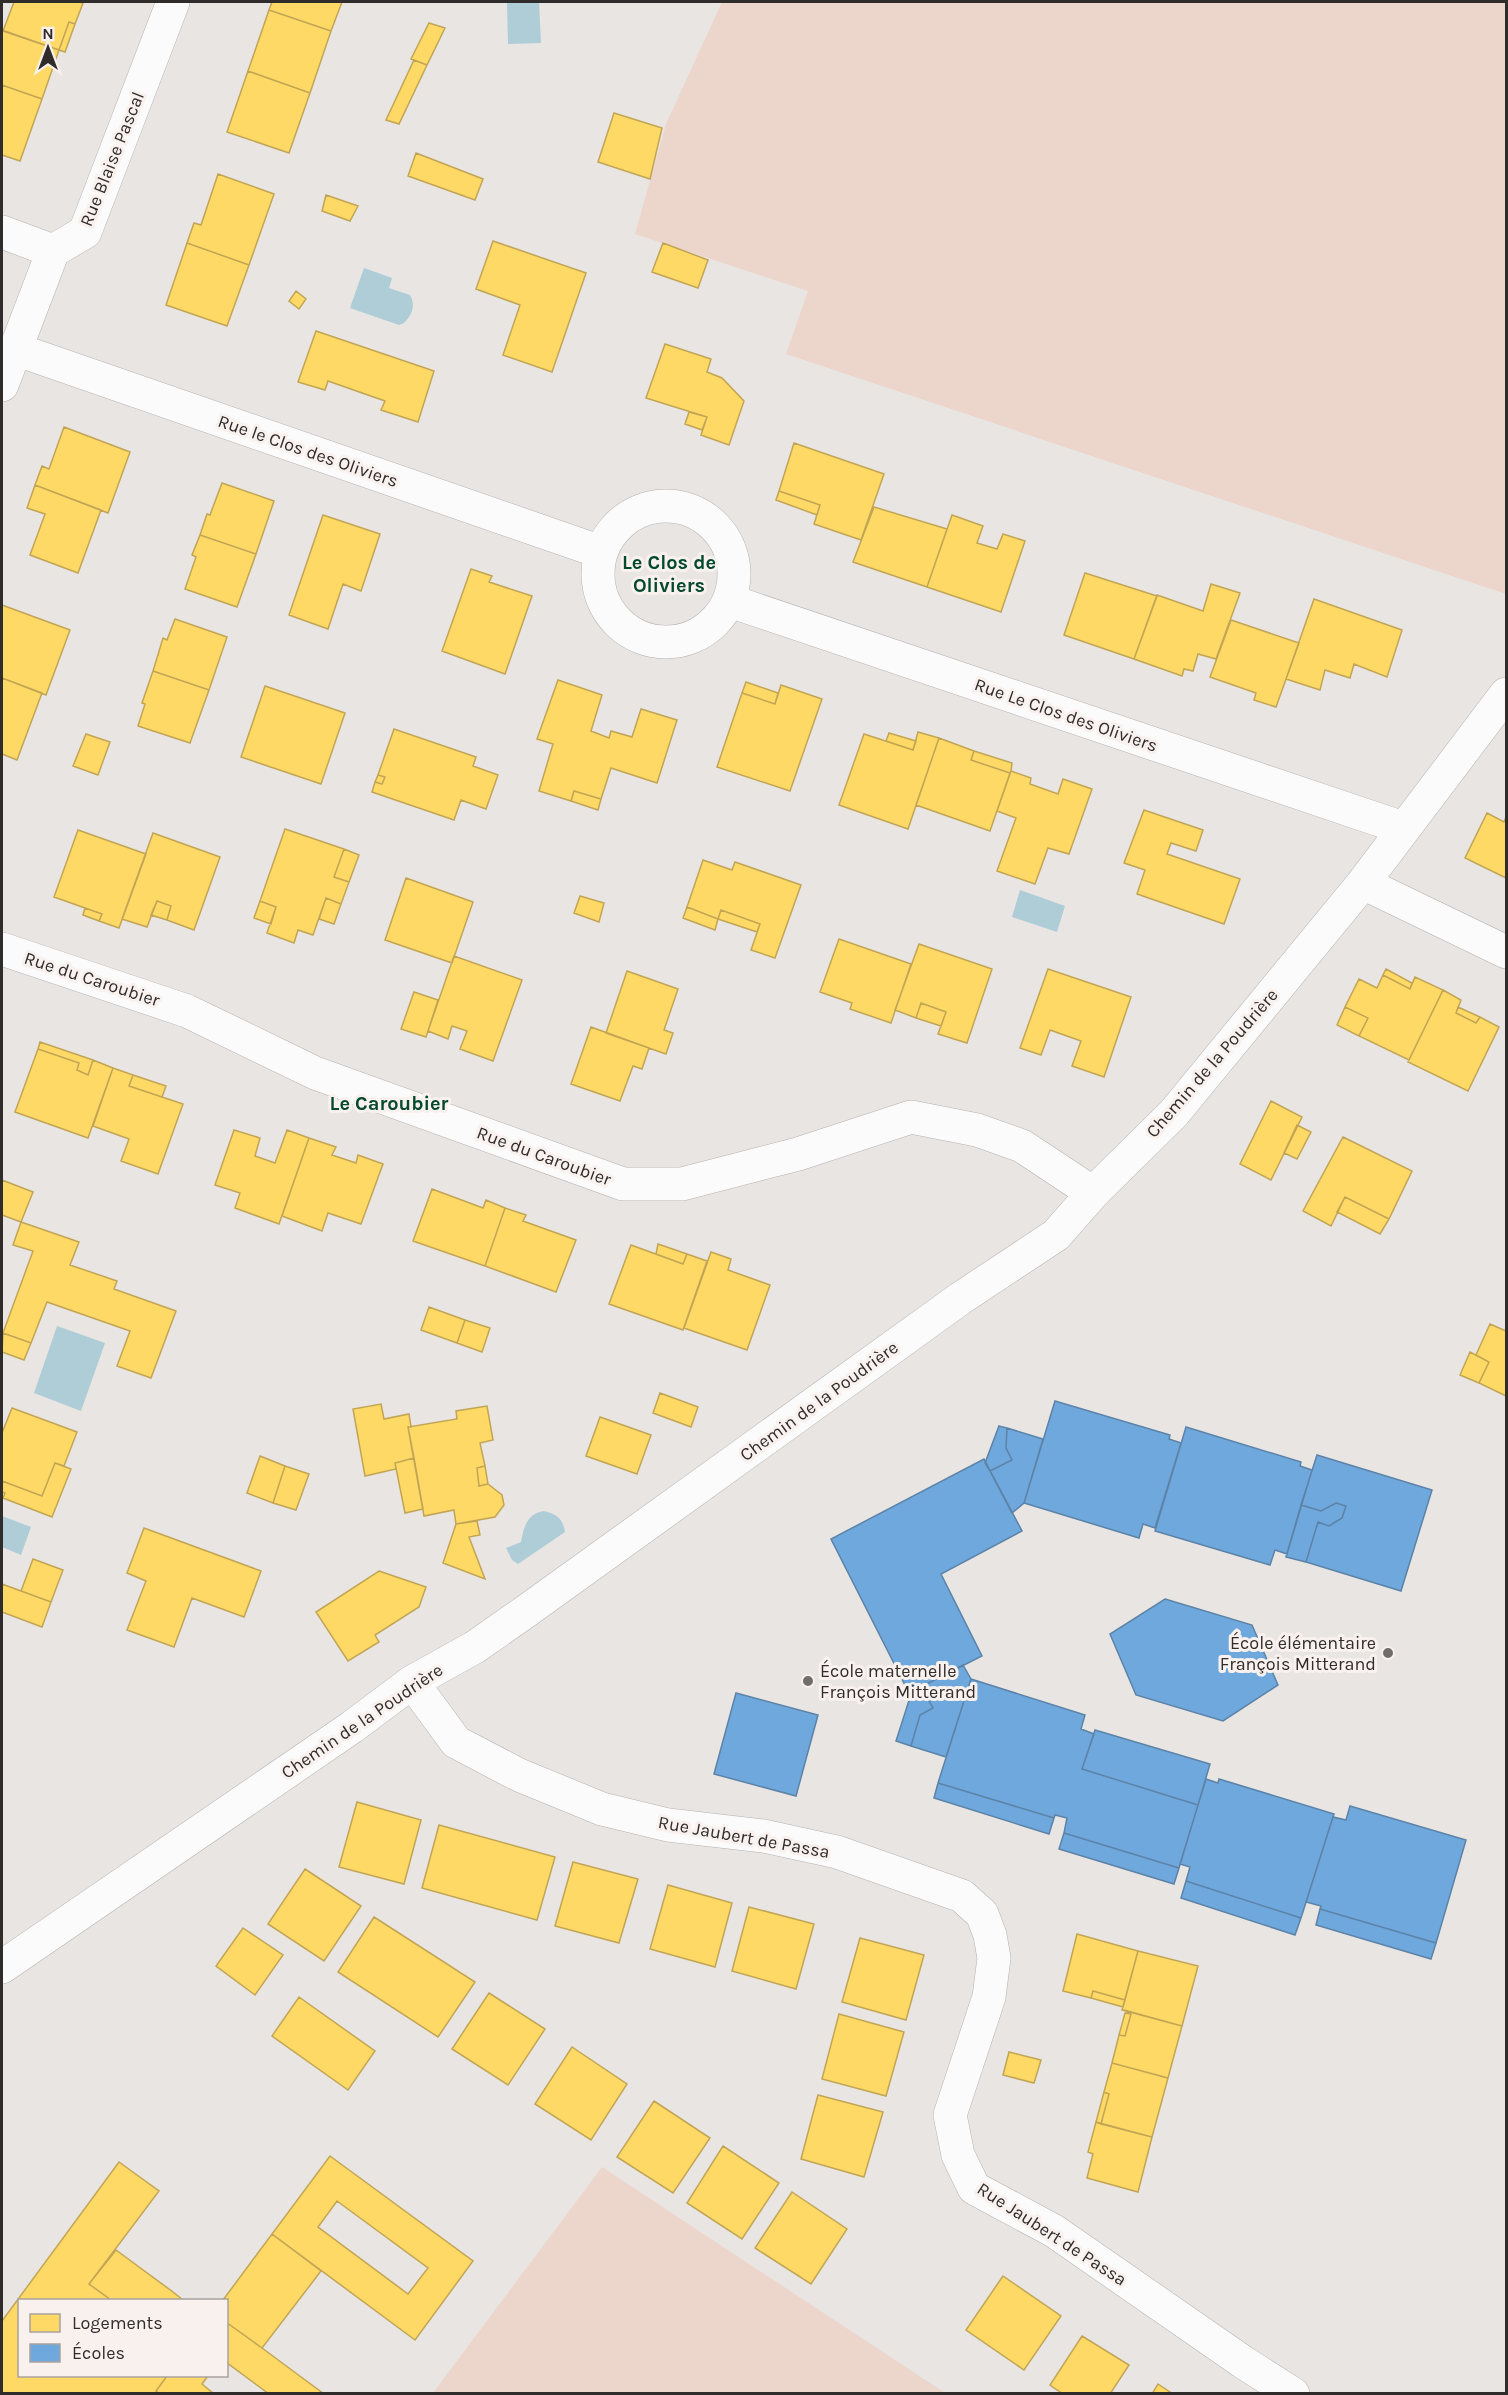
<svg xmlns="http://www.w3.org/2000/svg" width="1508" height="2395" font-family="Karla,sans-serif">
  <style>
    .green { fill: #ecd5ca }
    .water { fill: #afcdd6 }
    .homes { fill: #ffd966; stroke: #c1a554; stroke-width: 1.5; fill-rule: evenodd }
    .schools { fill: #6fa8dc; stroke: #5c83a7; stroke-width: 1.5 }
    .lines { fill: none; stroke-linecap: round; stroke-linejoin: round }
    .minor-casing { stroke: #b5b2b0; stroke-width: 34 }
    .minor { stroke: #fcfbfb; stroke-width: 33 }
    .poi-dot { fill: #706d6b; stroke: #f9f1ee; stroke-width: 2 }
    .labels { text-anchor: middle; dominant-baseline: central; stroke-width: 6; stroke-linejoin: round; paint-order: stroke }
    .street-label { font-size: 18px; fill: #2f2c2b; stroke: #f9f1ee }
    .poi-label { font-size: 18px; fill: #2f2c2b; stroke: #f9f1ee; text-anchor: end }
    .neighbourhood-label { font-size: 20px; font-weight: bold; fill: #03492d; stroke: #f9f1ee }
  </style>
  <rect width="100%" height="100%" fill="#e9e5e3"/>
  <path class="green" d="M 722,2 L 1506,2 L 1506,594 L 786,354 L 808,291 L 635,234 L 666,124 Z
    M 602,2167 L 945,2393 L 433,2393 Z"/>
  <path class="water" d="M 507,2 L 539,2 L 541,43 L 508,44 Z
    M 364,268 L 392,278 L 389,288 L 410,295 C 416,305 412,315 404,323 L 399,325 L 350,308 Z
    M 1020,890 L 1065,906 L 1057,932 L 1012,917 Z
    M 57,1326 L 105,1343 L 81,1411 L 34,1393 Z
    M 544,1511 C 557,1514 563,1519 565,1532 L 518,1564 L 512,1560 L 506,1548 L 521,1542 C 524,1526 527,1514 544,1511 Z
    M 2,1516 L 31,1527 L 21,1555 L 2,1547 Z"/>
  <path class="homes" d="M 14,2 L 78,2 L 83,3 L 75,24 L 69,22 L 59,50 L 3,31 Z
    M 272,2 L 342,2 L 331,31 L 269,10 Z
    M 269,10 L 331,31 L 310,93 L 248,71 Z
    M 69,22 L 75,24 L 65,52 L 59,50 Z
    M 429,23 L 445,28 L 427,65 L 411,59 Z
    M 2,30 L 59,50 L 42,99 L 2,85 Z
    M 414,60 L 427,65 L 399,124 L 386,120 Z
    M 248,71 L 310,93 L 289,153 L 227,132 Z
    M 2,85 L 42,99 L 20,161 L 2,155 Z
    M 614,113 L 662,128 L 650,179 L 598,162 Z
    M 416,153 L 483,179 L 475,200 L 408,176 Z
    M 218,174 L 274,194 L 249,265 L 187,243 L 194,223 L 201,225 Z
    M 326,195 L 358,206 L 350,221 L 322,211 Z
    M 493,241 L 586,273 L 552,372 L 503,355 L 520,305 L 476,289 Z
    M 187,243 L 249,265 L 227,326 L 166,305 Z
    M 663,243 L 708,260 L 698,288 L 652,272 Z
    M 296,291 L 306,299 L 299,309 L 289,301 Z
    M 316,331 L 434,371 L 418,422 L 381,410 L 385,401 L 328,381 L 325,390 L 298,382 Z
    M 665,344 L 711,359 L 707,372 L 722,378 L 744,401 L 729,445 L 701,435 L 707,417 L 646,398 Z
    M 689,412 L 707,417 L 702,430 L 685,424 Z
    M 64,427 L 130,452 L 108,513 L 35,485 L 42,466 L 49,469 Z
    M 794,443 L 884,474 L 861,540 L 814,524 L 820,505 L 779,491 Z
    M 222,483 L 274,501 L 256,554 L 200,535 L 207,514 L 210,515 Z
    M 35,485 L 101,510 L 78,573 L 30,555 L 45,514 L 27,508 Z
    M 779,491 L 820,505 L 817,515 L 776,500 Z
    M 874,507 L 947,529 L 927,587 L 853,562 Z
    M 323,515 L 380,534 L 361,591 L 343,584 L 328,629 L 289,615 Z
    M 952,515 L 983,526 L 977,543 L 997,549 L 1003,534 L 1025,541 L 1001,612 L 927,587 Z
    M 200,535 L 256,554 L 237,607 L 185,589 L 196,557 L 192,555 Z
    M 471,569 L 492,576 L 489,582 L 532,596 L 505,674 L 442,651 Z
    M 1085,573 L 1157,596 L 1134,659 L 1064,635 Z
    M 1211,584 L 1240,593 L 1216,659 L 1198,654 L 1193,671 L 1184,669 L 1182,676 L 1134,659 L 1157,595 L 1203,611 Z
    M 1314,599 L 1402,630 L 1387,677 L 1354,664 L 1350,678 L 1325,670 L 1320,690 L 1286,679 Z
    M 2,605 L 70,630 L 46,695 L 2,678 Z
    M 175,619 L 227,637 L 209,690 L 153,671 L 163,638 L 167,640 Z
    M 1231,620 L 1299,643 L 1276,707 L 1254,700 L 1256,693 L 1210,677 Z
    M 153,671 L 209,690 L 190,743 L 138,726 L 145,704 L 142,703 Z
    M 2,678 L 42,693 L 17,760 L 2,754 Z
    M 558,680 L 602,695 L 591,731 L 609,738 L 611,731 L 632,737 L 641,709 L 677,720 L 657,783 L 611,768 L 601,799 L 574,791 L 571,801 L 539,791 L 553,744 L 537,739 Z
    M 746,682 L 778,693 L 775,704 L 742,693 Z
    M 781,685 L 822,699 L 790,791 L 717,767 L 742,693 L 775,704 Z
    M 265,686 L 345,713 L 321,784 L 241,757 Z
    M 394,729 L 476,757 L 473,766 L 498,775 L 486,809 L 461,800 L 454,820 L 372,792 L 375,782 L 382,784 L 385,777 L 378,775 Z
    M 918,732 L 939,738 L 908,829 L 839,805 L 864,734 L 913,750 Z
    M 889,733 L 916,741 L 913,750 L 886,741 Z
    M 86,734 L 110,742 L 98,775 L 73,766 Z
    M 939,738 L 974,751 L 971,760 L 1010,773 L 990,831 L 916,805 Z
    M 974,751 L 1012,763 L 1011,771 L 1010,773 L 971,760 Z
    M 1011,771 L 1031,778 L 1030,784 L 1058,794 L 1063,779 L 1092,789 L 1069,854 L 1048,848 L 1035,884 L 997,871 L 1016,818 L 997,811 Z
    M 378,775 L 385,777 L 382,784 L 375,782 Z
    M 574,791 L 601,799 L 598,810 L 571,801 Z
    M 1144,810 L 1203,830 L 1196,851 L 1171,843 L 1167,854 L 1240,879 L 1224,924 L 1137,894 L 1145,870 L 1124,863 Z
    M 1487,813 L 1504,822 L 1506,817 L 1506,878 L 1465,858 Z
    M 285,829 L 344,849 L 334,877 L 349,882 L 341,904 L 326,898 L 313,935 L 298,930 L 294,943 L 267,933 L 276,907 L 260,901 Z
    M 78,830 L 146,854 L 119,928 L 99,921 L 102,914 L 54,897 Z
    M 153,833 L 220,857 L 194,930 L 167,920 L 171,906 L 157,901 L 147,927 L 122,919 Z
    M 344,849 L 359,855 L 349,882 L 334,877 Z
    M 703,860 L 732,870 L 735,862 L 801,885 L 775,958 L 751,950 L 760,924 L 721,910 L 718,919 L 687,907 Z
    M 406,878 L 473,902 L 452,963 L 385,940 Z
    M 580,896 L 604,903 L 599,922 L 574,913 Z
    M 326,898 L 341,904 L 334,924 L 319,919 Z
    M 157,901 L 171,906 L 167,920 L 151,915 Z
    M 260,901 L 276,907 L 271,924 L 254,918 Z
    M 687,907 L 718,919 L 715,930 L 683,918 Z
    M 85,908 L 102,914 L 99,921 L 83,915 Z
    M 721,910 L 760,924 L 757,932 L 718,919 Z
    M 839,939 L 911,964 L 891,1023 L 850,1009 L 852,1003 L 820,992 Z
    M 919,944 L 992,969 L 967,1043 L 938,1034 L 946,1012 L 921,1003 L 916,1018 L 895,1010 Z
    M 454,956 L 522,980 L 493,1061 L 460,1049 L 467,1031 L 452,1026 L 448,1039 L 428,1031 Z
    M 1048,969 L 1131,997 L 1104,1077 L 1072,1066 L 1081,1041 L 1050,1030 L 1041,1055 L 1020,1048 Z
    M 1386,969 L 1412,983 L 1410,989 L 1383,975 Z
    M 627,971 L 678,989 L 664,1030 L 673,1033 L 666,1054 L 606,1033 Z
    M 1383,975 L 1410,989 L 1415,977 L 1443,990 L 1409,1060 L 1359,1036 L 1368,1018 L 1345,1007 L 1359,979 L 1377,988 Z
    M 1443,990 L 1461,1000 L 1456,1013 L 1476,1023 L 1480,1017 L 1499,1027 L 1468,1091 L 1408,1062 Z
    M 414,992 L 438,1000 L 426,1037 L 401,1029 Z
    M 921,1003 L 946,1012 L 941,1026 L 916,1018 Z
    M 1345,1007 L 1368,1018 L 1359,1036 L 1337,1025 Z
    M 1458,1007 L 1480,1017 L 1476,1023 L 1456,1013 Z
    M 591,1027 L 649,1048 L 642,1069 L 633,1066 L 620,1101 L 571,1084 Z
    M 40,1042 L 93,1060 L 88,1075 L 77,1070 L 79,1063 L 38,1049 Z
    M 38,1049 L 79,1063 L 77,1070 L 88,1075 L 93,1060 L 113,1068 L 88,1138 L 15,1112 Z
    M 113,1068 L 133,1075 L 129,1086 L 183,1104 L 158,1174 L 121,1161 L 129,1139 L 93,1126 Z
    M 133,1075 L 166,1086 L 162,1097 L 129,1086 Z
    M 1271,1101 L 1302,1117 L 1271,1180 L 1240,1164 Z
    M 1297,1125 L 1311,1132 L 1297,1159 L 1284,1153 Z
    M 234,1130 L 260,1138 L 255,1156 L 275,1163 L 287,1130 L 309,1138 L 279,1224 L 235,1208 L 240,1193 L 215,1185 Z
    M 1343,1137 L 1412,1171 L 1389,1219 L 1345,1197 L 1331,1226 L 1303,1211 Z
    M 309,1138 L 336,1147 L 332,1155 L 356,1163 L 358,1155 L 383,1164 L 361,1224 L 328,1213 L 322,1231 L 282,1216 Z
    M 2,1180 L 33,1192 L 21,1222 L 2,1215 Z
    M 432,1189 L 483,1208 L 486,1200 L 505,1208 L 485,1266 L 413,1241 Z
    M 1345,1197 L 1389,1219 L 1380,1234 L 1337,1212 Z
    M 505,1208 L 526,1215 L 523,1221 L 576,1240 L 556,1292 L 485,1266 Z
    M 21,1222 L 79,1242 L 70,1265 L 117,1281 L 114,1289 L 176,1311 L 151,1378 L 117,1366 L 130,1331 L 47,1302 L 31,1343 L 3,1333 L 33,1251 L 13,1245 Z
    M 658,1244 L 687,1254 L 683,1264 L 656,1254 Z
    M 631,1245 L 683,1264 L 687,1254 L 707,1261 L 683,1330 L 609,1304 Z
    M 711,1252 L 731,1259 L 728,1270 L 770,1285 L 747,1350 L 684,1328 Z
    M 429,1307 L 465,1320 L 457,1343 L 421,1330 Z
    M 465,1320 L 490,1328 L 482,1352 L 457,1343 Z
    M 1490,1324 L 1506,1331 L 1506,1396 L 1479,1383 L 1489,1362 L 1476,1355 Z
    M 3,1333 L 31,1343 L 24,1360 L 2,1352 Z
    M 1470,1352 L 1489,1362 L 1479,1383 L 1460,1375 Z
    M 660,1393 L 698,1407 L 691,1427 L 653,1413 Z
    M 381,1404 L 384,1419 L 409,1414 L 411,1427 L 408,1427 L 414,1458 L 395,1463 L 396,1469 L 365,1476 L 353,1409 Z
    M 487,1406 L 493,1440 L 480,1443 L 485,1466 L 477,1468 L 479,1486 L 488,1484 L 502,1495 L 504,1505 L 495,1517 L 456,1524 L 454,1510 L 424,1516 L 408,1427 L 457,1419 L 456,1411 Z
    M 12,1408 L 77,1432 L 64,1466 L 55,1463 L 42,1496 L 2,1481 L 2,1433 Z
    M 600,1417 L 651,1435 L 637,1474 L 586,1456 Z
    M 260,1456 L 285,1466 L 273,1503 L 247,1493 Z
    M 414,1458 L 423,1509 L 405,1513 L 395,1463 Z
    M 55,1463 L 71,1469 L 52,1517 L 3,1498 L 5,1493 L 2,1492 L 2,1481 L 42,1496 Z
    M 285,1466 L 309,1474 L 296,1510 L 273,1503 Z
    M 485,1466 L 488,1484 L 479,1486 L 477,1468 Z
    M 477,1521 L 480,1535 L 469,1537 L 485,1579 L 443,1563 L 456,1524 Z
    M 144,1528 L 261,1571 L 244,1617 L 192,1598 L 174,1647 L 127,1630 L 146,1581 L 127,1573 Z
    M 33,1559 L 63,1570 L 51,1602 L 21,1591 Z
    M 379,1571 L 426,1587 L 419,1607 L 375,1635 L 379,1642 L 348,1661 L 316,1612 Z
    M 2,1584 L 51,1602 L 42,1627 L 2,1612 Z
    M 357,1802 L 421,1820 L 404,1884 L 339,1867 Z
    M 439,1825 L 555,1857 L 537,1920 L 422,1888 Z
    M 573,1862 L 638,1879 L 619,1943 L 555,1926 Z
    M 305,1869 L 361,1906 L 324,1961 L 268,1924 Z
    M 668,1885 L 732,1903 L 715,1967 L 650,1949 Z
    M 749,1907 L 814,1924 L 796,1989 L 732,1971 Z
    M 374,1917 L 475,1982 L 438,2037 L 338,1972 Z
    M 243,1928 L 283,1955 L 255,1995 L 216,1966 Z
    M 1077,1934 L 1138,1951 L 1125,2000 L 1093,1991 L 1091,1998 L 1063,1991 Z
    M 860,1938 L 924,1955 L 906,2020 L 842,2002 Z
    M 1138,1951 L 1198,1966 L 1182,2026 L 1122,2010 Z
    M 1093,1991 L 1125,2000 L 1123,2007 L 1091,1998 Z
    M 489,1993 L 545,2029 L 508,2085 L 452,2049 Z
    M 299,1997 L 375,2051 L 348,2090 L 272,2036 Z
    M 1124,2010 L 1182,2026 L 1168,2078 L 1112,2063 L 1119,2035 L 1125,2036 L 1131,2014 Z
    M 1125,2013 L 1131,2014 L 1125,2036 L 1119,2035 Z
    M 839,2014 L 904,2032 L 886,2096 L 822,2079 Z
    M 572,2047 L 627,2084 L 591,2140 L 535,2104 Z
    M 1009,2052 L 1041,2060 L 1034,2083 L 1003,2075 Z
    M 1112,2063 L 1168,2078 L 1152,2137 L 1101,2124 L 1109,2094 L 1104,2092 Z
    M 1104,2092 L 1109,2094 L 1101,2124 L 1096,2122 Z
    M 818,2095 L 883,2112 L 864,2177 L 801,2159 Z
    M 654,2101 L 710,2138 L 673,2193 L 617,2157 Z
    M 1096,2122 L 1152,2137 L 1138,2192 L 1087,2178 L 1093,2154 L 1088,2152 Z
    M 723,2146 L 779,2183 L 742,2239 L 687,2203 Z
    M 330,2156 L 473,2261 L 415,2340 L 272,2234 ZM 337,2201 L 428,2268 L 408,2294 L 318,2227 Z
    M 119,2162 L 159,2191 L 89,2284 L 111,2300 L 20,2300 L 20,2376 L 167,2376 L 156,2391 L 160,2394 L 2,2394 L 2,2321 Z
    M 792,2192 L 847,2229 L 811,2284 L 755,2248 Z
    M 272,2234 L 321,2271 L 262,2348 L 226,2322 L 226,2300 L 223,2300 Z
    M 116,2250 L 173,2292 L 183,2300 L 111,2300 L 89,2284 Z
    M 1003,2276 L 1061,2316 L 1024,2370 L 966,2330 Z
    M 226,2322 L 262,2348 L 324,2394 L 269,2394 L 226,2362 Z
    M 1082,2336 L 1129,2365 L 1110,2394 L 1063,2394 L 1050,2385 Z
    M 167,2376 L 208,2376 L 202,2384 L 214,2394 L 160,2394 L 156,2391 Z
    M 1158,2384 L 1173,2394 L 1152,2394 Z"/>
  <path class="schools" d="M 1055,1401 L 1170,1435 L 1169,1439 L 1181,1443 L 1155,1528 L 1143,1524 L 1139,1538 L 1024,1503 Z
    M 999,1426 L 1007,1428 L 1006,1448 L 1012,1460 L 990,1471 L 985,1463 Z
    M 1186,1427 L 1301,1462 L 1300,1466 L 1312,1470 L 1287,1554 L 1275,1550 L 1270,1565 L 1155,1531 Z
    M 1007,1428 L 1043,1439 L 1024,1503 L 1012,1513 L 990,1471 L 1012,1460 L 1006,1448 Z
    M 1317,1455 L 1432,1490 L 1401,1591 L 1306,1562 L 1318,1522 L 1329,1526 L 1342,1518 L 1346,1506 L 1336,1503 L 1321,1511 L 1301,1505 Z
    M 984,1459 L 1022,1531 L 941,1574 L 982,1656 L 909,1693 L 831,1539 Z
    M 1336,1503 L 1346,1506 L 1342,1518 L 1329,1526 L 1318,1522 L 1306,1562 L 1286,1557 L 1301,1505 L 1321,1511 Z
    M 1165,1599 L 1252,1625 L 1278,1685 L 1223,1721 L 1136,1695 L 1110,1634 Z
    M 963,1665 L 971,1679 L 946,1757 L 911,1746 L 920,1715 L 933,1708 L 921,1687 Z
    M 971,1679 L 1085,1715 L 1081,1729 L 1094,1734 L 1082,1769 L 1198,1805 L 1179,1868 L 1064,1833 L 1067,1818 L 1055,1815 L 1054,1818 L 938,1783 Z
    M 921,1687 L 933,1708 L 920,1715 L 911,1746 L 896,1741 L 912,1691 Z
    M 736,1693 L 818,1715 L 796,1796 L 714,1774 Z
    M 1095,1730 L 1210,1764 L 1198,1805 L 1082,1769 Z
    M 1206,1779 L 1218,1783 L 1219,1779 L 1334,1814 L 1301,1918 L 1186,1881 L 1190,1867 L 1180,1864 Z
    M 938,1783 L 1054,1818 L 1049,1834 L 934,1798 Z
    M 1350,1806 L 1466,1840 L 1436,1943 L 1320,1909 L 1321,1906 L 1306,1902 L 1333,1817 L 1346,1820 Z
    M 1064,1833 L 1179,1868 L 1174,1884 L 1059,1849 Z
    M 1186,1881 L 1301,1918 L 1295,1935 L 1181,1898 Z
    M 1320,1909 L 1436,1943 L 1431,1959 L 1316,1925 Z"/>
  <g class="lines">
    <g class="minor-casing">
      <path id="minor" d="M 2,232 L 53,251 L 85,232 L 173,2
        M 15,349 L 601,552
        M 2,385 L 53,251
        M598 574a68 68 0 1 1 136 0a68 68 0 1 1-136 0Z
        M 730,601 L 1403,828
        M 1363,883 L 1506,952
        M 2,949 L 187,1011 L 315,1073 L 623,1184 L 682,1184 L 798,1154 L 911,1117 L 977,1130 L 1022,1146 L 1093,1193
        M 412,1682 L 456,1742 L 519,1775 L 602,1809 L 668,1825 L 764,1836 L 837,1852 L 962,1896 L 982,1914 L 990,1935 L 994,1958 L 989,1997 L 950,2115 L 958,2155 L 974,2188 L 1054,2231 L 1243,2362 L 1293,2394
        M 2,1967 L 352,1727 L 412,1682 L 475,1647 L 525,1612 L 961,1298 L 1056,1235 L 1093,1193 L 1174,1113 L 1363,883 L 1506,694"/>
    </g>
    <use href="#minor" class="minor"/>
  </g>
  <g class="poi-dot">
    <circle cx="1388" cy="1653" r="6"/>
    <circle cx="808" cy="1681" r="6"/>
  </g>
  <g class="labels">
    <g class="street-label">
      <text transform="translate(112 159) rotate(-68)">Rue Blaise Pascal</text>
      <text transform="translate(308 451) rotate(19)">Rue le Clos des Oliviers</text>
      <text transform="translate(1066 715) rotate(19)">Rue Le Clos des Oliviers</text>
      <text transform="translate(92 979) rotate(18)">Rue du Caroubier</text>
      <text transform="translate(1212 1063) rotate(-49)">Chemin de la Poudrière</text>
      <text transform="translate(544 1156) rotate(20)">Rue du Caroubier</text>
      <text transform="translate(819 1401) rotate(-36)">Chemin de la Poudrière</text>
      <text transform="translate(362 1721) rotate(-34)">Chemin de la Poudrière</text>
      <text transform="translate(744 1837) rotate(10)">Rue Jaubert de Passa</text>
      <text transform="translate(1052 2234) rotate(33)">Rue Jaubert de Passa</text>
    </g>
    <g class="poi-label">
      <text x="1376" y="1643">École élémentaire<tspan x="1376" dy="21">François Mitterand</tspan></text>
      <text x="820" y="1671" text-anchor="start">École maternelle<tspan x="820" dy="21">François Mitterand</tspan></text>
    </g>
    <g class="neighbourhood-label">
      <text x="669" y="562">Le Clos de<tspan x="669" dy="23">Oliviers</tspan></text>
      <text x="389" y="1103">Le Caroubier</text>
    </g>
  </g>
  <rect width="1508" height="2395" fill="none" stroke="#2f2c2b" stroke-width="6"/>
  <rect x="18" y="2299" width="210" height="78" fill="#f9f1ee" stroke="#a8a2a0" stroke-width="1.5"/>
  <rect x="30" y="2314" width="30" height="18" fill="#ffd966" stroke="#a8a2a0" stroke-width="1.5"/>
  <text x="72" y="2329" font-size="18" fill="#2f2c2b">Logements</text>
  <rect x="30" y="2344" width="30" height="18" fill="#6fa8dc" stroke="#a8a2a0" stroke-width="1.5"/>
  <text x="72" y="2359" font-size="18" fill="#2f2c2b">Écoles</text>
  <g transform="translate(48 48)" stroke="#f9f1ee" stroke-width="4.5" paint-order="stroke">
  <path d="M0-4.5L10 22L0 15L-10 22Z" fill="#2f2c2b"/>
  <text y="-9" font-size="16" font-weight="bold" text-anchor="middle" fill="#2f2c2b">N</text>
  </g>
</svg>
